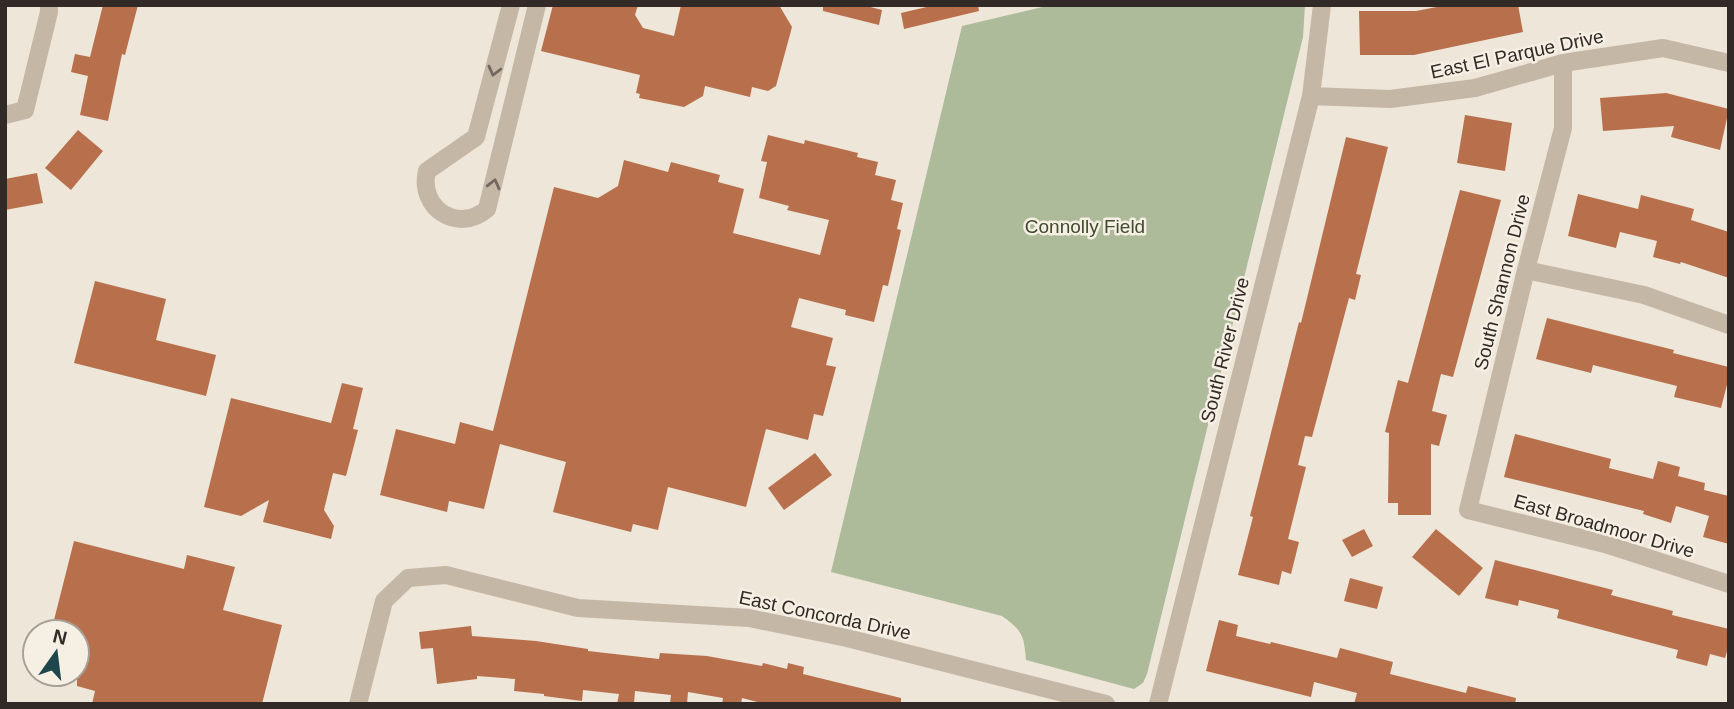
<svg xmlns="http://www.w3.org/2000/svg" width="1734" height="709" font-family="Helvetica,sans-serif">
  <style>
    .green { fill: #adbb9a }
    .building { fill: #b8704c }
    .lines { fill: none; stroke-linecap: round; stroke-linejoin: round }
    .minor { stroke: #c4b7a6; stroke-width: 18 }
    .oneway { stroke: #736960 }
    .labels { text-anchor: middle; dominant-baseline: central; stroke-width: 5; stroke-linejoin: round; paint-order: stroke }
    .street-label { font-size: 19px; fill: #312a26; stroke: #f6efe4 }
    .park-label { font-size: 19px; fill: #3e4c2c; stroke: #f6efe4 }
  </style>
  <rect width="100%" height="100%" fill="#eee6d8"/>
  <path class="green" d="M 1051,5 L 1305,5 L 1303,37 L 1147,674 L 1143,683 L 1134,689 L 1026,660 C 1024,636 1023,631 1002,616 L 831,572 L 962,26 Z"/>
  <path class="building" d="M 103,5 L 138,5 L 125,55 L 122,54 L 108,121 L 80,115 L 88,76 L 71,72 L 75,54 L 90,57 Z
    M 553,5 L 638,5 L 635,15 L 643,28 L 674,36 L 681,5 L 779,5 L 792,27 L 776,86 L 768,91 L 752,87 L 750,97 L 705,86 L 703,96 L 684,107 L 639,98 L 640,94 L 636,93 L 640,75 L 541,51 Z
    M 823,5 L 863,5 L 882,10 L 879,25 L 823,11 Z
    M 935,5 L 978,5 L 979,11 L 904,29 L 901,13 Z
    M 1447,5 L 1518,5 L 1523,32 L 1414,55 L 1360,55 L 1359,11 L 1416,11 Z
    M 1666,93 L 1729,109 L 1720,150 L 1671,137 L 1674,126 L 1603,131 L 1600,98 Z
    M 1465,115 L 1512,123 L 1505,171 L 1457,163 Z
    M 78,130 L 103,151 L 71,190 L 45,168 Z
    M 768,135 L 804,144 L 805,140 L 858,153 L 857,157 L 878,162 L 875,175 L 896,180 L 891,200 L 903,203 L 897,229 L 901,230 L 888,286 L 883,285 L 874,322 L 845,315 L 846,310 L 799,298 L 791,327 L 833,338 L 826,365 L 836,367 L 823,416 L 814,414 L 808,440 L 766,429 L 746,507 L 668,487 L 658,530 L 633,524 L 631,532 L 553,512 L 566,462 L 500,444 L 484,509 L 449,501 L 447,512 L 380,495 L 396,429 L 455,444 L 460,422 L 493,431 L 554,187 L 598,198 L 618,186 L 624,160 L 668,172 L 671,162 L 720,175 L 718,182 L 744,189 L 733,233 L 820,255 L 829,220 L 787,210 L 789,206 L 759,198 L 767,162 L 761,161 Z
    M 1346,137 L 1388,147 L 1356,274 L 1361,275 L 1355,300 L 1349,298 L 1312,437 L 1305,436 L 1298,465 L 1306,467 L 1288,539 L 1299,542 L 1291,574 L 1282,571 L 1279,585 L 1238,575 L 1253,517 L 1250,516 L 1299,322 L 1301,323 Z
    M 37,173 L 43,203 L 5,210 L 5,179 Z
    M 1460,190 L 1501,200 L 1453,377 L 1441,374 L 1432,411 L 1447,415 L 1439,446 L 1431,444 L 1431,515 L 1398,515 L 1398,503 L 1388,503 L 1389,433 L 1385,432 L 1398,380 L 1408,383 Z
    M 1578,194 L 1638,209 L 1641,195 L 1694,209 L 1691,220 L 1729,232 L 1729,278 L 1681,262 L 1680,264 L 1653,257 L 1657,241 L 1620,232 L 1616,248 L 1568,236 Z
    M 95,281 L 166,299 L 156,340 L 216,355 L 206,396 L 74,363 Z
    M 1547,318 L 1674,350 L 1673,353 L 1729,367 L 1729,377 L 1721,408 L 1674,397 L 1677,386 L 1593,365 L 1591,373 L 1536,359 Z
    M 342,383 L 363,388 L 353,429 L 358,430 L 346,476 L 333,473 L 324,510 L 334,526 L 331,539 L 263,522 L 269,500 L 241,516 L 204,507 L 231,398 L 331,423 Z
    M 1515,434 L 1611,459 L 1609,468 L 1653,479 L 1658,461 L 1680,467 L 1678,476 L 1705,483 L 1704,490 L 1729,496 L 1729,544 L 1703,537 L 1709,516 L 1676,506 L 1671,523 L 1643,514 L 1644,511 L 1504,477 Z
    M 815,453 L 832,475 L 784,510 L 768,488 Z
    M 1364,529 L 1373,546 L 1352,557 L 1342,540 Z
    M 1436,529 L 1483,568 L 1459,596 L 1412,557 Z
    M 74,541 L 184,569 L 187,555 L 235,567 L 223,610 L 282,625 L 262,704 L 92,704 L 95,691 L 77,686 L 77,632 L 51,632 Z
    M 1495,560 L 1613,590 L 1611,595 L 1673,611 L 1672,615 L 1729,629 L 1729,645 L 1725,658 L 1710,654 L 1707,666 L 1676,658 L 1678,650 L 1557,618 L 1559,610 L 1519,600 L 1518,606 L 1485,598 Z
    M 1350,578 L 1383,587 L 1377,609 L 1344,601 Z
    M 1219,620 L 1238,625 L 1236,636 L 1270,644 L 1271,642 L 1337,658 L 1340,648 L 1393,662 L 1390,674 L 1466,693 L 1468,686 L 1516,698 L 1515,704 L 1354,704 L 1357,693 L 1314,682 L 1311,697 L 1206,671 Z
    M 471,626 L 472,636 L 536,641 L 588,649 L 588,651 L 659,659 L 660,653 L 707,656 L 762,666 L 763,663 L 787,669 L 788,663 L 804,667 L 803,674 L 901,698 L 901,704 L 765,704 L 742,698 L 741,704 L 722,704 L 723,698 L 688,692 L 687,704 L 670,704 L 671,695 L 635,691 L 634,704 L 617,704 L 619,694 L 583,690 L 582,701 L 544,696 L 544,694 L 514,691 L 515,679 L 477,676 L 477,679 L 437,684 L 433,648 L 421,649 L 419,632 Z"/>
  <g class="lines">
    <path class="minor" d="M 511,5 L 476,137 L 427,171 C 418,208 458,234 487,209 L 537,5
      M 1563,63 L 1563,128 L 1526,270 L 1468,510 L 1605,544 L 1729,584
      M 1311,96 L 1390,99 L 1475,88 L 1563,63 L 1663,48 L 1729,63
      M 5,115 L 25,110 L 49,12 L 49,5
      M 1526,270 L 1644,295 L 1729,325
      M 358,704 L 384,601 L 408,578 L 446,575 L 578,608 L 749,618 L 847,638 L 1106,704
      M 1158,704 L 1311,96 L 1322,5"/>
  </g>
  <defs><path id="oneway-chevron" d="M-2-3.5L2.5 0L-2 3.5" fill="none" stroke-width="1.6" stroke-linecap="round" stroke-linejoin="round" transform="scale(1.75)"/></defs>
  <g class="oneway">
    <use href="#oneway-chevron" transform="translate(494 71) rotate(104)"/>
    <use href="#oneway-chevron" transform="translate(494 184) rotate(-76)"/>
  </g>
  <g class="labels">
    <g class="street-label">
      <text transform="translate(1517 54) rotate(-12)">East El Parque Drive</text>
      <text transform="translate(1502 282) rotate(-76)">South Shannon Drive</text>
      <text transform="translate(1225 350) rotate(-76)">South River Drive</text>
      <text transform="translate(1604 526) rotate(16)">East Broadmoor Drive</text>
      <text transform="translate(825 615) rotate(12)">East Concorda Drive</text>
    </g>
    <g class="park-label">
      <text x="1085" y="226">Connolly Field</text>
    </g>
  </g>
  <rect width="1734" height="709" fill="none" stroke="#312a26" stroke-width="14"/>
  <g transform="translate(56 653) rotate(14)"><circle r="33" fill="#f6efe4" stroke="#a7a098" stroke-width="2"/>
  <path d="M0-5L12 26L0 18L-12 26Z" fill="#20464d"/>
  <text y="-10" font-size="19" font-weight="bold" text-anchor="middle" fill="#312a26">N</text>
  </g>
</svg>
